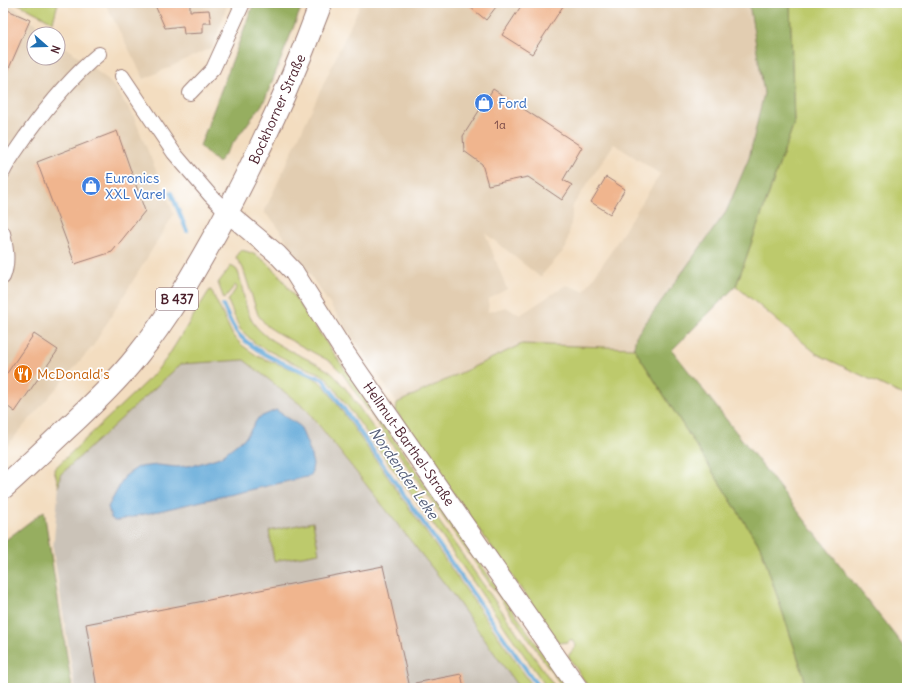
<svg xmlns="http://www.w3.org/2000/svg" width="910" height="691" font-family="Delius,sans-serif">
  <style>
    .built { fill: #e2cdb1; fill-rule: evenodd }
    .industrial { fill: #cbc3b8 }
    .green { fill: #bdca6c; stroke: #84744c }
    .forest { fill: #96ae60; stroke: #706646 }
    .water { fill: #61a8d8; stroke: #566482 }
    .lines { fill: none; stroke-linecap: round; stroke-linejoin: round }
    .stream { stroke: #61a8d8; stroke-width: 4 }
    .building { fill: #f0b58e }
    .street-casing { stroke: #9e7e76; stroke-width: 16 }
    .secondary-casing { stroke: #9e7e76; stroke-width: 21 }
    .primary-casing { stroke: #9e7e76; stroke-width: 24 }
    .street { stroke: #fff; stroke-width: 14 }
    .secondary { stroke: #fff; stroke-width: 19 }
    .primary { stroke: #fff; stroke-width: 22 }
    .labels { text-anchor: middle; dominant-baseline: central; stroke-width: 3.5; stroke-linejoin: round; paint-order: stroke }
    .number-label { font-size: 12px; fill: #744444 }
    .shield { fill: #fff; stroke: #80626b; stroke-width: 1 }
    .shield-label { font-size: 13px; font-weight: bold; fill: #4a1f2b }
    .shop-label { font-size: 14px; fill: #366cbe; stroke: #fff; text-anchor: start }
    .street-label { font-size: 14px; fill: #4a1f2b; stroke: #fff }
    .food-label { font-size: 14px; fill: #c56008; stroke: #fff; text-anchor: start }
    .water-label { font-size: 15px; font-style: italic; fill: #545d79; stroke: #fff }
  </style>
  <rect width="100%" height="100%" fill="#fff"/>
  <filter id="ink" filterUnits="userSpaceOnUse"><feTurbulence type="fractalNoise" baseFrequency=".025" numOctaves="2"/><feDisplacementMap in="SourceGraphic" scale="8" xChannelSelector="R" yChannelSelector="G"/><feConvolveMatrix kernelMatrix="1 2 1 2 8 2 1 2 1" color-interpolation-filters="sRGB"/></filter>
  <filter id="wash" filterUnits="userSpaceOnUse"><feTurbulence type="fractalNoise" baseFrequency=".012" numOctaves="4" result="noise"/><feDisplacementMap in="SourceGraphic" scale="16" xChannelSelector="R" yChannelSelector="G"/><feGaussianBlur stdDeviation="0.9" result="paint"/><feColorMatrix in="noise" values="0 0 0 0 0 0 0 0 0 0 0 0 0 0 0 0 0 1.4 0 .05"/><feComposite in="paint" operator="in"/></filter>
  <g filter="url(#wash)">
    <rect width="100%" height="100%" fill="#f3ddc0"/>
    <path class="built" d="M 3,3 L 8,3 L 49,34 L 34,34 L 34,58 L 58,58 L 58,41 L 106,78 L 116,89 L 133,115 L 174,214 L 93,346 L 3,450 Z
      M 105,3 L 228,3 L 213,47 L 144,79 Z
      M 361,3 L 749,3 L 764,93 L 749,158 L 726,212 L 636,336 L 634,348 L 522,344 L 397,403 L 274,222 L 264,212 ZM 614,144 L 660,174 L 610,253 L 584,291 L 566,285 L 520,315 L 506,307 L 488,312 L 489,299 L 507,289 L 485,233 L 540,277 L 566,248 L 572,218 L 572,207 Z"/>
    <path class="industrial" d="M 244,360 L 305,409 L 448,588 L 519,688 L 75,688 L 53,549 L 60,475 L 181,364 Z"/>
    <path class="green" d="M 17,3 L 58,3 L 53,22 Z
      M 790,3 L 907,3 L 907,397 L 817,354 L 736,286 L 794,123 Z
      M 241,250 C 258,253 269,264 280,276 L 567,688 L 563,688 L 342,373 L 331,362 L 279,334 L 267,326 L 258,315 L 243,268 L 236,258 L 238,253 Z
      M 231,266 L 236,269 L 238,272 C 243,286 244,306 251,319 C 264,343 301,354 324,368 C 333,373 339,381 346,389 L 556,688 L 547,688 L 435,527 L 327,378 L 319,373 L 291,362 L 257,345 L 240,329 L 228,301 L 237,287 L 235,285 L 224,299 L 218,283 Z
      M 211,290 L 233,336 L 243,346 L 259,357 L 311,376 L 319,381 L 326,388 L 534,688 L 519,688 L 448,588 L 306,409 L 244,360 L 181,364 L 60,475 L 59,487 L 54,469 L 153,375 L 167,358 L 209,291 Z
      M 522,344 L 634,348 L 761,548 L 804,676 L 804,688 L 589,688 L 568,656 L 576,646 L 571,639 L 568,642 L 559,643 L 396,411 L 397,403 Z
      M 313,522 L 319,553 L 274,561 L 269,531 Z"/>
    <path class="forest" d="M 254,3 L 303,3 L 264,102 L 218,163 L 200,146 Z
      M 749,3 L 790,3 L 794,123 L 736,286 L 672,350 L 907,651 L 907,688 L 804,688 L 804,676 L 761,548 L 634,348 L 636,336 L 726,212 L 749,158 L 764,93 Z
      M 44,511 L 72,688 L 3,688 L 3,542 Z"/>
    <path class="water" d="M 276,410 L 300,426 L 309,448 L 313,464 L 311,476 L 115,521 L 111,518 L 108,507 L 125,476 L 138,467 L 158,465 L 177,467 L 195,465 L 220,457 L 246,437 L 258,418 Z"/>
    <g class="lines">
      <path class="stream" d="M 171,193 L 187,231
        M 223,305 C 227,314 232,327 239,335 C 261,357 295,368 323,379 L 539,688"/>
    </g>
    <g id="blocks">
      <path class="building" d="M 154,3 L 190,3 L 190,11 L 209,10 L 211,23 L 203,23 L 203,33 L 184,34 L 183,26 L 165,28 Z
        M 465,3 L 499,3 L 486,20 Z
        M 523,3 L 565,3 L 532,54 L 502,35 Z
        M 3,8 L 30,20 L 3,82 Z
        M 493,89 L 582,147 L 563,180 L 572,185 L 562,200 L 528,177 L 488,185 L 482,164 L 464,151 L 463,136 Z
        M 117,131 L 145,211 L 112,252 L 75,264 L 37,162 Z
        M 606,177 L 625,189 L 610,214 L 591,202 Z
        M 34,334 L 58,350 L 15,412 L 3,403 L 3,379 Z
        M 383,566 L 410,688 L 97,688 L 86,624 Z
        M 461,674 L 464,688 L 416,688 L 415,683 Z"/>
    </g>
  </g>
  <g filter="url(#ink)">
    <use href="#blocks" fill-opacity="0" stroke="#9e7e76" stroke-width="1"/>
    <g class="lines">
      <g class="street-casing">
        <path id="street" d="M 122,76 L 174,153 L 210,195 L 227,212
          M 190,93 L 213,69 L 243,3
          M 3,172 C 9,159 18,148 26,136 C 47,107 71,77 99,54
          M 3,233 C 6,248 9,262 3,277"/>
      </g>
      <g class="secondary-casing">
        <path id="secondary" d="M 227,212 L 277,254 L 294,272 L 345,353 L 578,688"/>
      </g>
      <g class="primary-casing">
        <path id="primary" d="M 3,488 C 27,467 50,444 74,422 C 96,401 118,380 137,356 C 168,318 193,274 217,231 C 257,158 292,82 321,3"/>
      </g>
      <use href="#street" class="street"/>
      <use href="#secondary" class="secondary"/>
      <use href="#primary" class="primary"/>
    </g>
  </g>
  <defs>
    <g id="shop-disc" transform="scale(1)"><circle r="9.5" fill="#3f7fe0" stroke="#fff"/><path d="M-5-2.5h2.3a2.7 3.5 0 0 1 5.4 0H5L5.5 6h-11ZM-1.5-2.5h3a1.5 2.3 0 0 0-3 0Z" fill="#fff"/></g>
    <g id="restaurant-disc" transform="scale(1)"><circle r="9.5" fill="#e8710a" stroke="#fff"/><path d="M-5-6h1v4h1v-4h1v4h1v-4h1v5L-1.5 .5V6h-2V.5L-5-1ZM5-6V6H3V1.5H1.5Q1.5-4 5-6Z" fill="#fff"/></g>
  </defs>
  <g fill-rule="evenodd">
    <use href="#shop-disc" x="484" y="103"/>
    <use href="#shop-disc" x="91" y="186"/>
    <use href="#restaurant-disc" x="23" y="374"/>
  </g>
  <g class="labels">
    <g class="number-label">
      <text x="500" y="124">1a</text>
    </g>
    <rect class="shield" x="156" y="288" width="42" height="22" rx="3"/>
    <g class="shield-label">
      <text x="177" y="299">B 437</text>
    </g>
    <g class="shop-label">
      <text x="498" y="103">Ford</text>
      <text x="105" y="178">Euronics<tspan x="105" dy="16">XXL Varel</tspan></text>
    </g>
    <g class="street-label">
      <text transform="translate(277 109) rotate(-66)">Bockhorner Straße</text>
      <text transform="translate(409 444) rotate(55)">Hellmut-Barthel-Straße</text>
    </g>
    <g class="food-label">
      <text x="37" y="374">McDonald's</text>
    </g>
    <g class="water-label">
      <text transform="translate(404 473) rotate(55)">Nordender Leke</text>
    </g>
  </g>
  <rect width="910" height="691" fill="none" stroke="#fff" stroke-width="16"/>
  <g transform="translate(46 46) rotate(110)"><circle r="19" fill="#ffffff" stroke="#b7a5aa"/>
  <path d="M0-3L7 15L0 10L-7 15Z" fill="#1f6fb2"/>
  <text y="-6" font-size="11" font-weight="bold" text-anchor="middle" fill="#4a1f2b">N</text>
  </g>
</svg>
